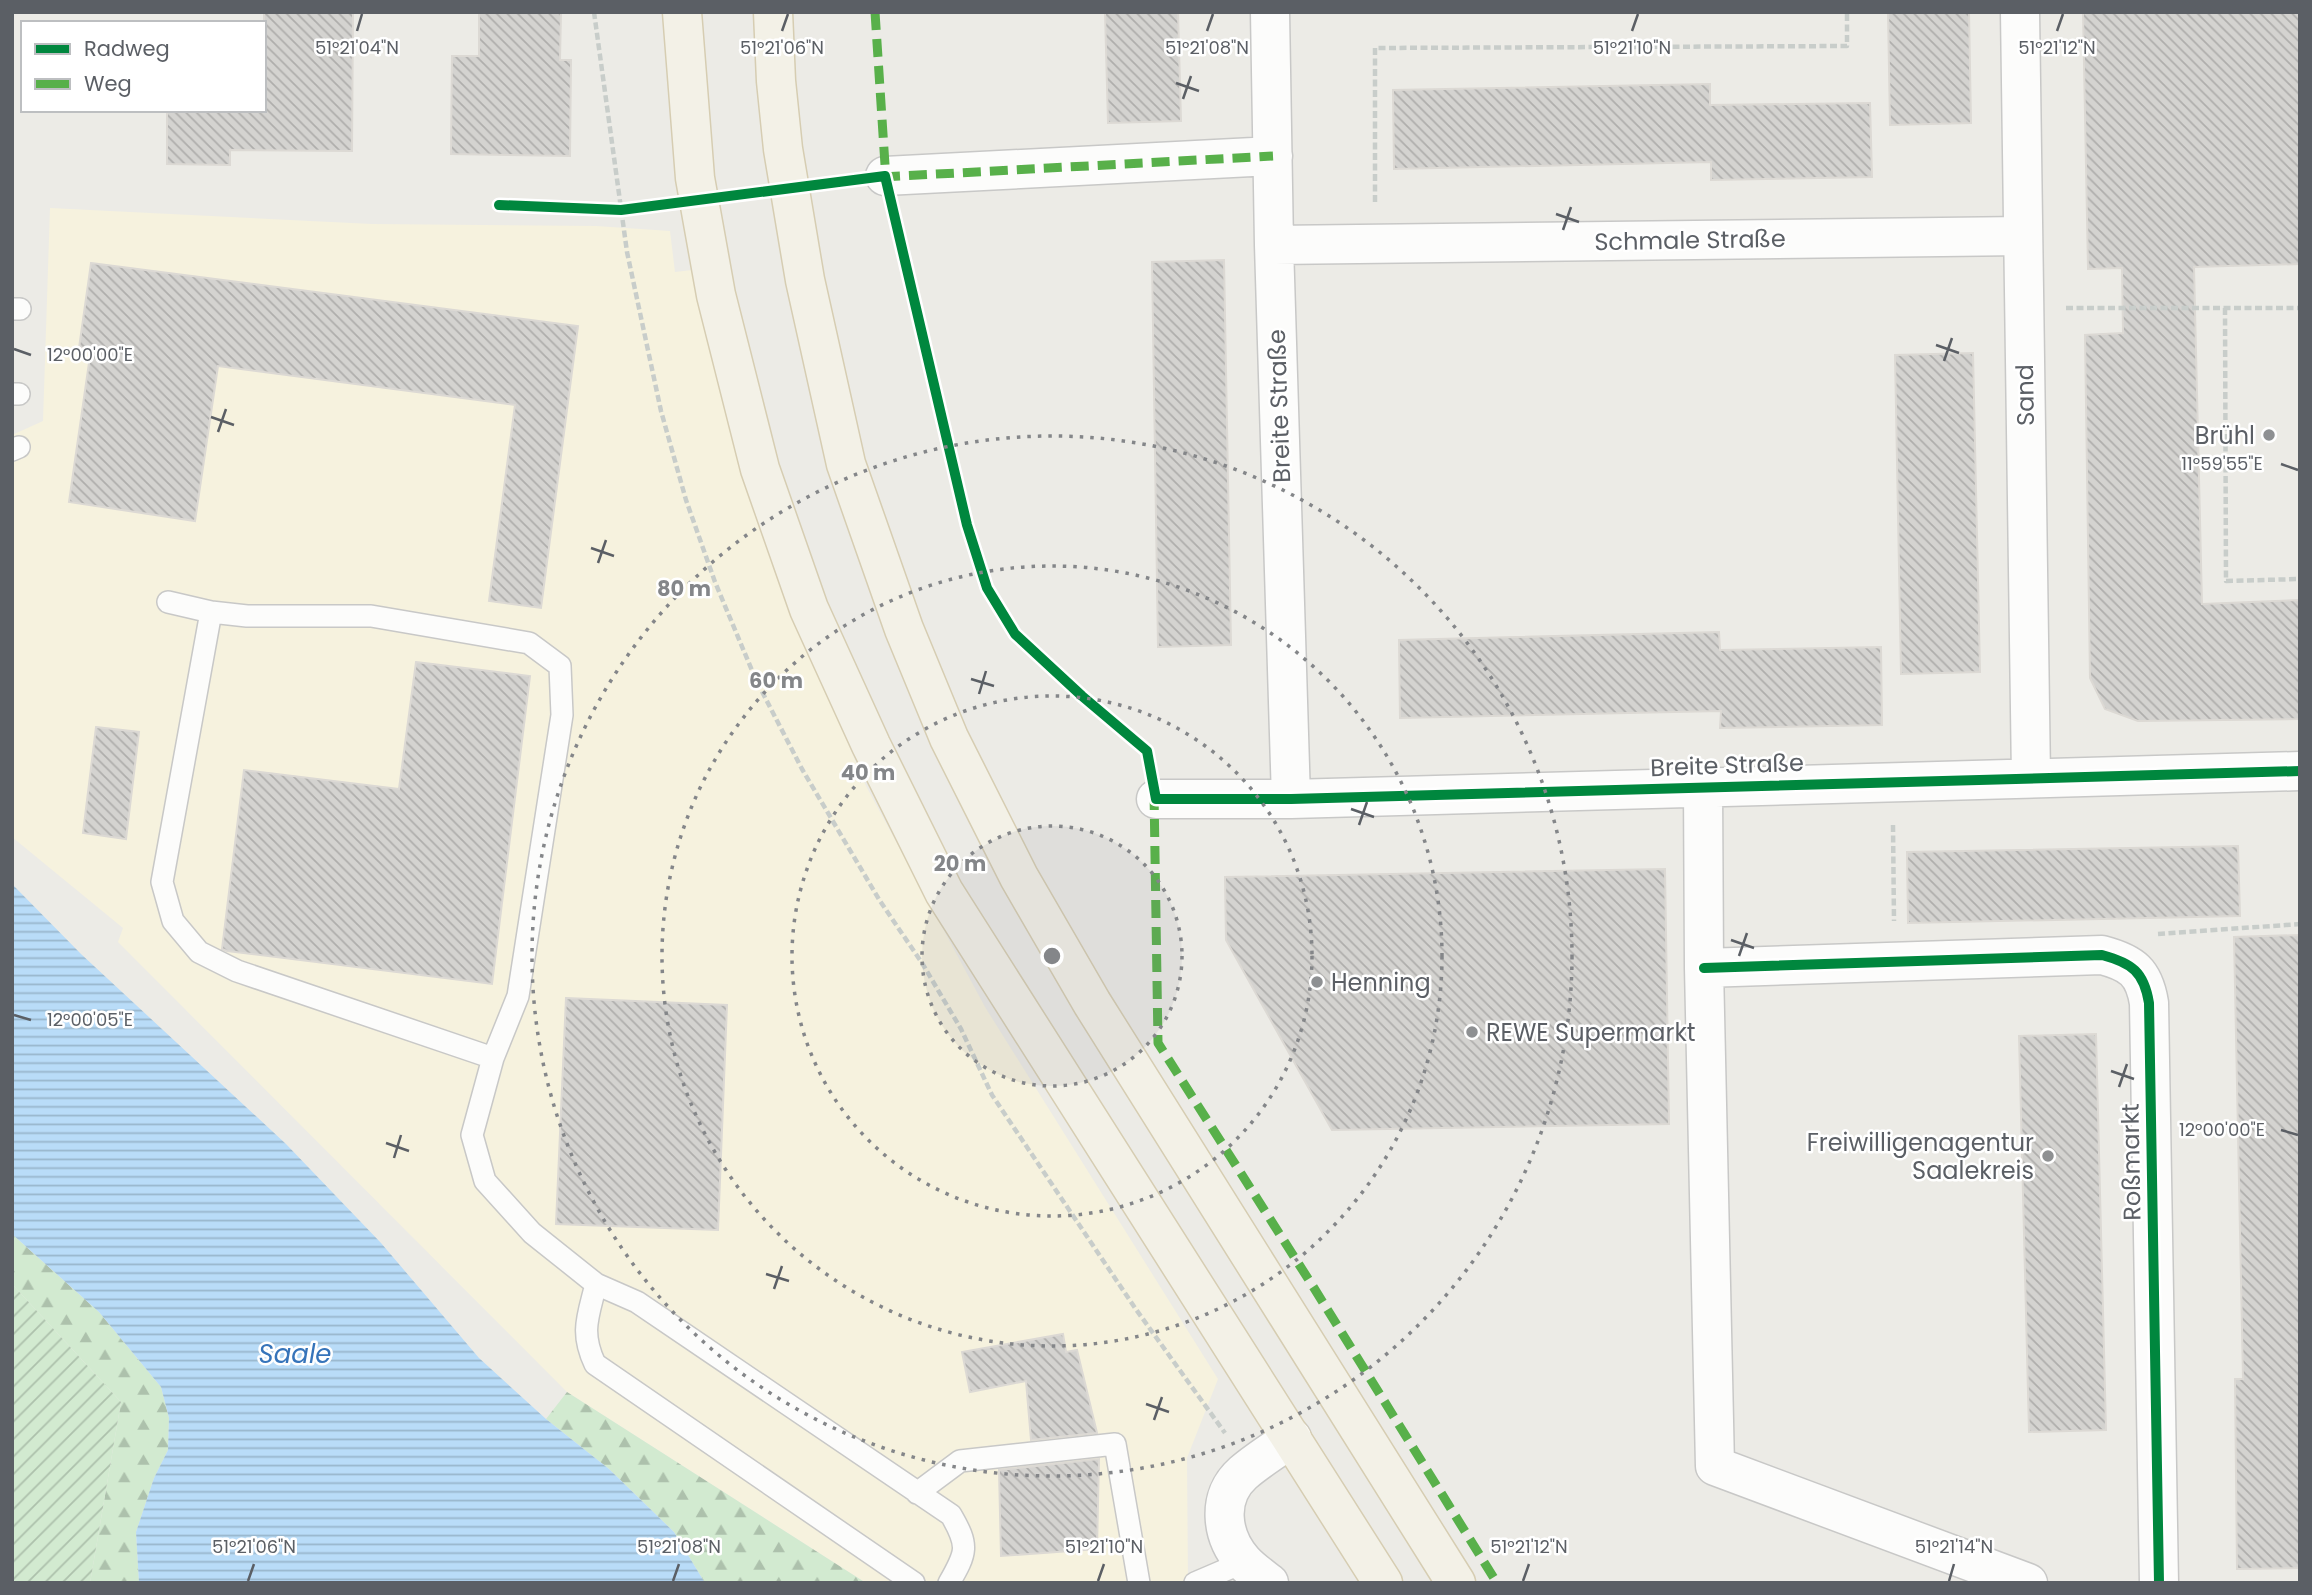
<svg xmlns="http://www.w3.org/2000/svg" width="2312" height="1595" font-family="Poppins,sans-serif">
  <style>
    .commercial { fill: #f6f2de }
    .forest { fill: url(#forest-firs) }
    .garden { fill: url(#garden-furrows) }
    .water { fill: url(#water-rules) }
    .building { fill: url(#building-back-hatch); stroke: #dcd9d4; stroke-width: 2 }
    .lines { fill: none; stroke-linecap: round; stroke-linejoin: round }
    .lane-casing { stroke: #c8c8c7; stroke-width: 24 }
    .street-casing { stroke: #c8c8c7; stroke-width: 41 }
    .primary-casing { stroke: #d6cdb2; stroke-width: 41 }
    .path { stroke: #c8cdca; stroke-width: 4.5; stroke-dasharray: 7 3.5; stroke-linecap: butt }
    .lane { stroke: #fcfcfb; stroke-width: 21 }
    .street { stroke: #fcfcfb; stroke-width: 38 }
    .primary { stroke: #f3f1e7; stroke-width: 38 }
    .quiet { stroke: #58b04a; stroke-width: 9; stroke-dasharray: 18 9; stroke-linecap: butt }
    .cycleway-casing { stroke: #fff; stroke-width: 15 }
    .cycleway { stroke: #00873e; stroke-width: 10 }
    .ticks { fill: none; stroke: #5b5f65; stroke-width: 2.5 }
    .ring { fill: none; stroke: #848689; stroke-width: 3.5; stroke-dasharray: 3.5 7 }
    .poi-dot { fill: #8e9092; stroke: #fff; stroke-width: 2.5 }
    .labels { text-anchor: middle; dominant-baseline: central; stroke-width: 5; stroke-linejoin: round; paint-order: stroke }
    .street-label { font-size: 24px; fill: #5b5f65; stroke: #fff }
    .poi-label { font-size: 24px; fill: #5b5f65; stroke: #fff; text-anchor: end }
    .water-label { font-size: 26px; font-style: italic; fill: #3674ba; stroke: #fff }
    .ticks-label { font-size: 18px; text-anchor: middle; fill: #5b5f65; stroke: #fff; stroke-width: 5; stroke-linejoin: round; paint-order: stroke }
    .centre { fill: #848689; stroke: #fff; stroke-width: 3.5 }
    .ring-label { font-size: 21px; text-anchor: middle; font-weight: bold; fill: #848689; stroke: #fff; stroke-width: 5; stroke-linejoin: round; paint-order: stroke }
  </style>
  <defs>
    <pattern id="forest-firs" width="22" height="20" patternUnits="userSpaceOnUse" patternTransform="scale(1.75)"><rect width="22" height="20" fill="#d2ead0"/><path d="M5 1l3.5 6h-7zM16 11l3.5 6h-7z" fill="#adc1ac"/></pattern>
    <pattern id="garden-furrows" width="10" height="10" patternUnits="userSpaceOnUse" patternTransform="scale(1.75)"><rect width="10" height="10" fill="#d2ead0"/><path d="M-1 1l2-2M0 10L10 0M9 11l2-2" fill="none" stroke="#adc1ac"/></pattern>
    <pattern id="water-rules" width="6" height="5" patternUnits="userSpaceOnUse" patternTransform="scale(1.75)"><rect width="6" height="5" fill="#b9dcf8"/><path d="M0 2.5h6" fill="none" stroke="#99b6cc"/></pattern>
    <pattern id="building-back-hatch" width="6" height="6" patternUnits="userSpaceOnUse" patternTransform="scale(1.75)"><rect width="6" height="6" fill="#d4d3d0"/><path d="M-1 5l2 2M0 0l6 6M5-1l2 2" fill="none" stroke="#afaeac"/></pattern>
  </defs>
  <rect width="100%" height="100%" fill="#ecebe6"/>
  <path class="commercial" d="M 50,208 L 372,224 L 596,226 L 670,231 L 675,272 L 692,270 L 773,568 L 866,786 L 985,1007 L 1218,1379 L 1187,1458 L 1188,1583 L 866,1583 L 567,1392 L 118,942 L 123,928 L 12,837 L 12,435 L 43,421 Z"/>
  <path class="forest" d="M 12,1234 L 99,1312 L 161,1387 L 169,1418 L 168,1450 L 154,1478 L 136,1532 L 139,1583 L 90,1583 L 121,1402 L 12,1284 Z
    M 567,1392 L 866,1583 L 705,1583 L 674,1532 L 609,1469 L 546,1419 Z"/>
  <path class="garden" d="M 12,1284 L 121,1402 L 90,1583 L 12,1583 Z"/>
  <path class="water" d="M 12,884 L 81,954 L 286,1144 L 381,1243 L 479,1358 L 546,1419 L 609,1469 L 674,1532 L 705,1583 L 139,1583 L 136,1532 L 154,1478 L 168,1450 L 169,1418 L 161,1387 L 99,1312 L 12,1234 Z"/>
  <path class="building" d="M 264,12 L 353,12 L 352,151 L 230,150 L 230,165 L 167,164 L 167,110 L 264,110 Z
    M 479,12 L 561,12 L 560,60 L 571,60 L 570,156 L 451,154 L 452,56 L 479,56 Z
    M 1105,12 L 1178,12 L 1181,121 L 1108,123 Z
    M 1888,12 L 1969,12 L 1971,123 L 1890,125 Z
    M 2083,12 L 2300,12 L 2300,264 L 2194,267 L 2202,604 L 2300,600 L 2300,719 L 2138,721 L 2105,709 L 2090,678 L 2085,335 L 2123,333 L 2122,268 L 2088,269 Z
    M 1710,84 L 1710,105 L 1870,103 L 1872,177 L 1711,180 L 1711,162 L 1394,169 L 1393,90 Z
    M 1224,260 L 1231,645 L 1158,647 L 1152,262 Z
    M 91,263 L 578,326 L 541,608 L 489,601 L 515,405 L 218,366 L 195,521 L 69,502 L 91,349 L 79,348 Z
    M 1973,353 L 1980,672 L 1901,674 L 1895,355 Z
    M 1719,632 L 1720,650 L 1881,647 L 1882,725 L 1720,728 L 1721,711 L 1400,718 L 1399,640 Z
    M 416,662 L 530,676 L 492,984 L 227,951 L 222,949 L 244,770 L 399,789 Z
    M 96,727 L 139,732 L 126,839 L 83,833 Z
    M 2238,846 L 2240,916 L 1908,923 L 1907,852 Z
    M 1665,869 L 1669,1124 L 1332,1130 L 1226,940 L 1225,877 Z
    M 2300,935 L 2300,1568 L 2237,1569 L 2235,1379 L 2243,1379 L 2234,937 Z
    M 566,998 L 727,1005 L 718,1230 L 556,1224 Z
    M 2096,1034 L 2106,1430 L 2029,1432 L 2019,1036 Z
    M 1063,1334 L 1066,1352 L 1077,1350 L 1097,1433 L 1031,1440 L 1026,1381 L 970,1392 L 962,1352 Z
    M 1099,1459 L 1097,1549 L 1001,1556 L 999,1470 Z"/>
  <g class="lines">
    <g class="lane-casing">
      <path id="lane" d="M 12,309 L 20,309
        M 12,394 L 19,394
        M 12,450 L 19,447
        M 168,602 L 211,612 L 247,616 L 371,616 L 529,643 L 560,666 L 562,715 L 518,996 L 493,1058 L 472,1135 L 485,1181 L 532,1233 L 596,1284 L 637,1302 L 951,1515 C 969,1546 967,1552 949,1583
        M 211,612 L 162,882 L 173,921 L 199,952 L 237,971 L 493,1058
        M 596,1284 C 588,1317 580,1332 595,1364 L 914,1583
        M 917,1493 L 960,1461 L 1115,1444 L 1139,1583
        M 1195,1583 L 1244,1562"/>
    </g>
    <g class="street-casing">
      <path id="street" d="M 1270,12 L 1274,245 L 1291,799
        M 2020,12 L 2031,778
        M 885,176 L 1273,156
        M 1274,245 L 2023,236
        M 1703,787 L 1704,968 L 1715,1466 L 2028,1583
        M 1156,799 L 1291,799 L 2300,771
        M 1704,968 L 2102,955 C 2132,963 2144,972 2149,1003 L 2159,1583
        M 1269,1583 C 1260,1576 1250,1569 1243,1561 C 1221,1536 1216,1497 1243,1473 C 1258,1460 1276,1449 1292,1438"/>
    </g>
    <g class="primary-casing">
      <path id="primary" d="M 682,12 L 695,178 L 716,295 L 760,469 L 809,609 L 871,745 L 944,892 L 1383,1583
        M 773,12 L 776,81 L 783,149 L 805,280 L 846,464 L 904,629 L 949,738 L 1019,877 L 1092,1003 L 1456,1583"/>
    </g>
    <path class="path" d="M 594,12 L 627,252 L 661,411 L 686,500 L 715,582 L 756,680 L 802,769 L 880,901 L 922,963 L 961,1029 L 992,1095 L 1135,1308 L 1225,1433
      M 1375,202 L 1375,48 L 1847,46 L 1847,12
      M 2066,308 L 2300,308
      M 2225,308 L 2226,581 L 2300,579
      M 1893,825 L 1894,921
      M 2158,934 L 2300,924"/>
    <use href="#lane" class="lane"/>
    <use href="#street" class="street"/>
    <use href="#primary" class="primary"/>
    <path class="quiet" d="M 875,12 L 886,180
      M 882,177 L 1273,156
      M 1154,792 L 1158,1043 L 1314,1288 L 1497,1583"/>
    <g class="cycleway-casing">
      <path id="cycleway" d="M 499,205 L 621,210 L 885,176 L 967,525 L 987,588 L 1015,634 L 1082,696 L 1147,751 L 1156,799 L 1291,799 L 2300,771
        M 1704,968 L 2102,955 C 2132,963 2144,972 2149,1003 L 2159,1583"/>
    </g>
    <use href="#cycleway" class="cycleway"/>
  </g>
  <path class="ticks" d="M 357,31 L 362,14M 782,31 L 788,14M 1207,31 L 1213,14M 1632,31 L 1638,14M 2057,31 L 2063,14M 1176,83 L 1199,91M 1183,99 L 1191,76M 1556,214 L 1579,222M 1563,230 L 1571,207M 1936,345 L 1959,353M 14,349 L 31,355M 1944,361 L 1952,338M 211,417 L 234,425M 218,432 L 226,409M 2281,464 L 2298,470M 591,548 L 614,556M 598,563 L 606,540M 971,679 L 994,686M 979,694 L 986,671M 1351,809 L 1374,817M 1359,825 L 1367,802M 1731,940 L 1754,948M 1739,956 L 1747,933M 14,1015 L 31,1020M 2111,1071 L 2134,1079M 2119,1087 L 2127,1064M 2281,1130 L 2298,1135M 386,1143 L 409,1151M 394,1158 L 401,1135M 766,1274 L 789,1281M 774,1289 L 782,1266M 1146,1404 L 1169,1412M 1154,1420 L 1162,1397M 248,1581 L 254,1564M 673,1581 L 679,1564M 1098,1581 L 1104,1564M 1523,1581 L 1529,1564M 1949,1581 L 1954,1564"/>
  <circle cx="1052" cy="956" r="130" fill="#848689" fill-opacity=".12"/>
  <g class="ring">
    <circle cx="1052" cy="956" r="130"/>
    <circle cx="1052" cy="956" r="260"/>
    <circle cx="1052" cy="956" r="390"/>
    <circle cx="1052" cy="956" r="520"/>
  </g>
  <g class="poi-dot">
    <circle cx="2269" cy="435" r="7"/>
    <circle cx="1317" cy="982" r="7"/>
    <circle cx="1472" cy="1032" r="7"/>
    <circle cx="2048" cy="1156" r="7"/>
  </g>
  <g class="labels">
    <g class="street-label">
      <text transform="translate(1690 240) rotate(-1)">Schmale Straße</text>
      <text transform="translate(2025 395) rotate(-91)">Sand</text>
      <text transform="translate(1279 406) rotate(-92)">Breite Straße</text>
      <text transform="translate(1727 765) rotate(-2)">Breite Straße</text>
      <text transform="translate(2131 1162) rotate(-91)">Roßmarkt</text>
    </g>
    <g class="poi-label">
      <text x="2255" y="435">Brühl</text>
      <text x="1331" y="982" text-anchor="start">Henning</text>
      <text x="1486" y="1032" text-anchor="start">REWE Supermarkt</text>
      <text x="2034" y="1142">Freiwilligenagentur<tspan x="2034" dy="28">Saalekreis</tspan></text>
    </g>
    <g class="water-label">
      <text x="295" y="1354">Saale</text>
    </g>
  </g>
  <g class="ticks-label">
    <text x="357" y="54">51°21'04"N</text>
    <text x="782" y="54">51°21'06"N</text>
    <text x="1207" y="54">51°21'08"N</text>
    <text x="1632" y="54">51°21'10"N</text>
    <text x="2057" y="54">51°21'12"N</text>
    <text x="90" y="361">12°00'00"E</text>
    <text x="2222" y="470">11°59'55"E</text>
    <text x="90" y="1026">12°00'05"E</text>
    <text x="2222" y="1136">12°00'00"E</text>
    <text x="254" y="1553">51°21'06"N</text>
    <text x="679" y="1553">51°21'08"N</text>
    <text x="1104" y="1553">51°21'10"N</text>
    <text x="1529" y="1553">51°21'12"N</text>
    <text x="1954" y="1553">51°21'14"N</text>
  </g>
  <circle cx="1052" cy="956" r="10" class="centre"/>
  <g class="ring-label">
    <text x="684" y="596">80 m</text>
    <text x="776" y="688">60 m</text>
    <text x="868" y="780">40 m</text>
    <text x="960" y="871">20 m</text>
  </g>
  <rect width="2312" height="1595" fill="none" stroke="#5b5f65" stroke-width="28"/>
  <rect x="21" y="21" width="245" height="91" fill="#ffffff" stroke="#bdbfc1" stroke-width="2"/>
  <rect x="35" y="44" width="35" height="10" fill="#00873e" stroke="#bdbfc1" stroke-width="2"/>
  <text x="84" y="56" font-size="21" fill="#5b5f65">Radweg</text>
  <rect x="35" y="79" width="35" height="10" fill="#58b04a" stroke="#bdbfc1" stroke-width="2"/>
  <text x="84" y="91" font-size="21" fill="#5b5f65">Weg</text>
</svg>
